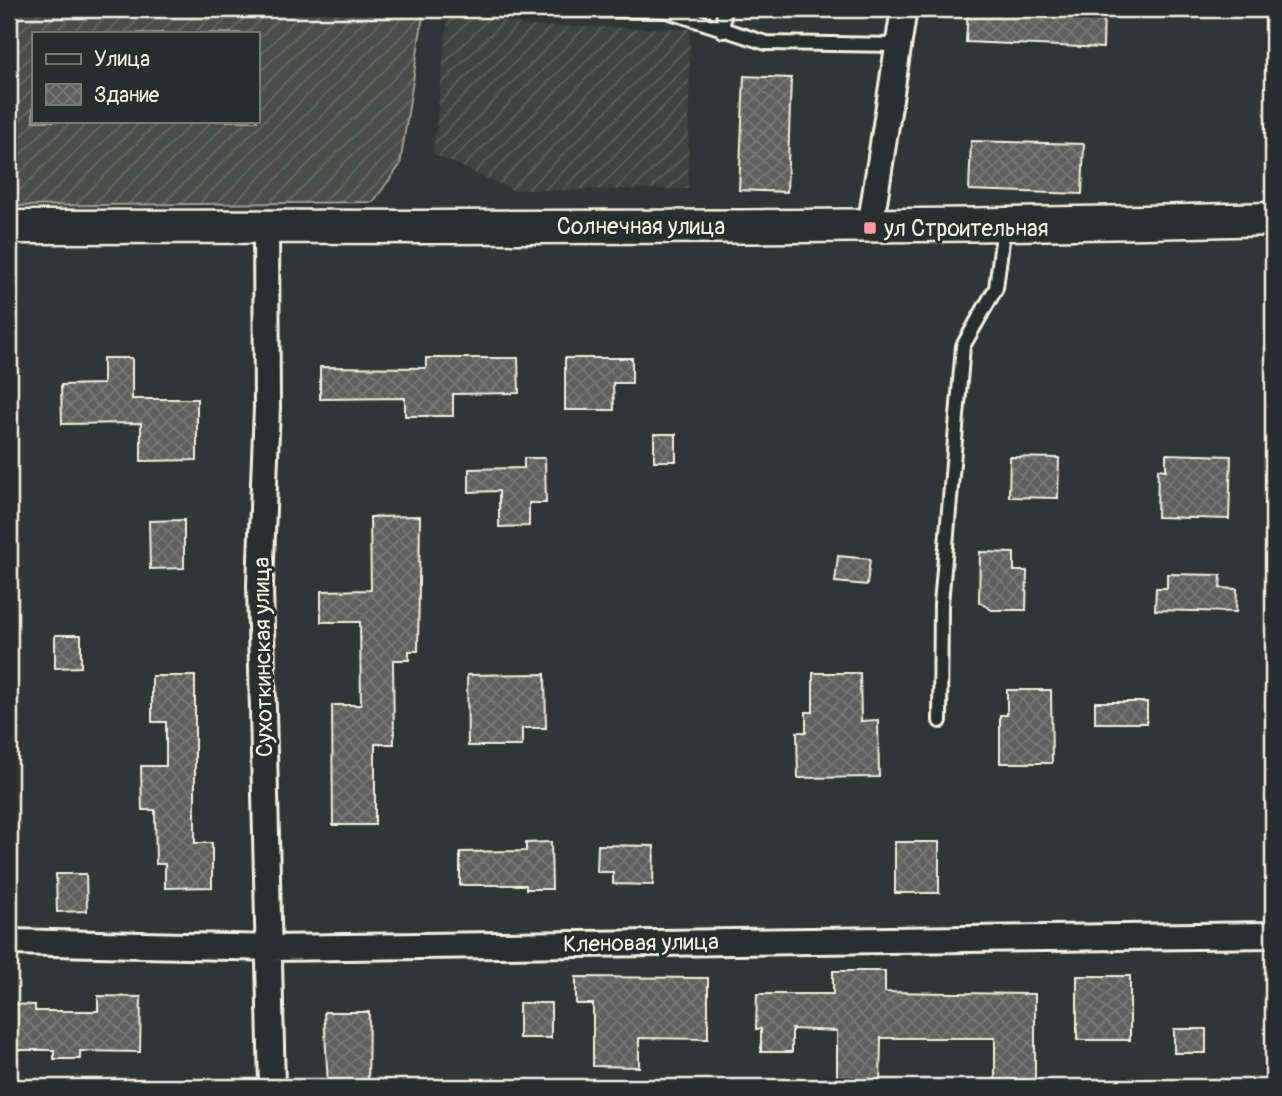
<svg xmlns="http://www.w3.org/2000/svg" width="1282" height="1096" font-family="Pangolin,sans-serif">
  <style>
    .industrial { fill: url(#industrial-furrows) }
    .garden { fill: url(#garden-furrows); stroke: #a09f9a; stroke-width: 2; fill-rule: evenodd }
    .building { fill: url(#building-cross-hatch); stroke: #f4f1e8; stroke-width: 2 }
    .lines { fill: none; stroke-linecap: round; stroke-linejoin: round }
    .service-casing { stroke: #f4f1e8; stroke-width: 18 }
    .minor-casing { stroke: #f4f1e8; stroke-width: 30 }
    .tertiary-casing { stroke: #f4f1e8; stroke-width: 37 }
    .service { stroke: #2a2d2e; stroke-width: 12 }
    .minor { stroke: #2a2d2e; stroke-width: 24 }
    .tertiary { stroke: #2a2d2e; stroke-width: 32 }
    .poi-dot { fill: #ff9aa2; stroke: #2a2d2e; stroke-width: 2.5 }
    .labels { text-anchor: middle; dominant-baseline: central; stroke-width: 6; stroke-linejoin: round; paint-order: stroke }
    .street-label { font-size: 23px; fill: #f4f1e8; stroke: #2a2d2e }
    .poi-label { font-size: 23px; fill: #f4f1e8; stroke: #2a2d2e; text-anchor: start }
  </style>
  <defs>
    <pattern id="industrial-furrows" width="10" height="10" patternUnits="userSpaceOnUse" patternTransform="scale(1.75)"><rect width="10" height="10" fill="#404242"/><path d="M-1 1l2-2M0 10L10 0M9 11l2-2" fill="none" stroke="#5c5e5d"/></pattern>
    <pattern id="garden-furrows" width="10" height="10" patternUnits="userSpaceOnUse" patternTransform="scale(1.75)"><rect width="10" height="10" fill="#4b4d4c"/><path d="M-1 1l2-2M0 10L10 0M9 11l2-2" fill="none" stroke="#666766"/></pattern>
    <pattern id="building-cross-hatch" width="8" height="8" patternUnits="userSpaceOnUse" patternTransform="scale(1.75)"><rect width="8" height="8" fill="#5f605f"/><path d="M0 0l8 8M0 8l8-8" fill="none" stroke="#777776"/></pattern>
  </defs>
  <rect width="100%" height="100%" fill="#323535"/>
  <filter id="ink" filterUnits="userSpaceOnUse"><feTurbulence type="fractalNoise" baseFrequency=".0143" numOctaves="2"/><feDisplacementMap in="SourceGraphic" scale="14" xChannelSelector="R" yChannelSelector="G"/><feConvolveMatrix kernelMatrix="1 2 1 2 8 2 1 2 1" color-interpolation-filters="sRGB"/></filter>
  <g filter="url(#ink)">
    <path class="industrial" d="M 449,9 L 529,26 L 690,29 L 688,189 L 513,190 L 433,154 Z"/>
    <path class="garden" d="M 9,9 L 424,9 L 400,165 L 373,202 L 9,206 ZM 33,33 L 257,33 L 257,121 L 33,121 Z"/>
    <path class="building" d="M 968,9 L 1104,9 L 1103,48 L 966,42 Z
      M 744,76 L 791,78 L 787,192 L 739,190 Z
      M 971,141 L 1084,144 L 1082,194 L 969,190 Z
      M 103,358 L 132,358 L 132,399 L 197,399 L 197,460 L 141,461 L 141,423 L 62,424 L 61,385 L 103,384 Z
      M 426,358 L 518,358 L 519,393 L 453,394 L 453,416 L 405,416 L 405,398 L 320,399 L 320,367 L 426,368 Z
      M 565,358 L 632,358 L 632,383 L 613,383 L 614,410 L 565,410 Z
      M 654,434 L 676,434 L 676,461 L 654,461 Z
      M 1166,454 L 1231,456 L 1229,519 L 1157,517 L 1158,469 L 1166,470 Z
      M 1010,457 L 1059,458 L 1058,498 L 1009,497 Z
      M 524,458 L 545,458 L 546,503 L 529,503 L 529,526 L 499,527 L 499,491 L 469,492 L 469,469 L 524,468 Z
      M 420,516 L 418,651 L 409,651 L 409,660 L 393,660 L 394,744 L 375,744 L 375,825 L 333,825 L 332,705 L 361,705 L 360,622 L 321,622 L 321,591 L 371,590 L 370,517 Z
      M 184,520 L 184,568 L 150,569 L 149,521 Z
      M 980,552 L 1014,553 L 1014,571 L 1027,571 L 1026,610 L 992,610 L 979,602 Z
      M 838,556 L 870,559 L 867,585 L 835,582 Z
      M 1167,574 L 1221,575 L 1220,588 L 1237,589 L 1236,612 L 1155,610 L 1156,588 L 1167,588 Z
      M 55,635 L 81,635 L 81,667 L 55,668 Z
      M 813,673 L 860,673 L 861,721 L 878,720 L 879,777 L 798,778 L 797,732 L 806,732 L 806,712 L 813,712 Z
      M 545,674 L 546,728 L 522,728 L 522,746 L 468,746 L 467,675 Z
      M 152,676 L 195,676 L 195,843 L 212,843 L 212,887 L 165,888 L 165,864 L 156,864 L 155,810 L 142,810 L 141,766 L 166,766 L 166,722 L 152,722 Z
      M 1007,690 L 1051,690 L 1052,763 L 1000,763 L 1000,715 L 1007,715 Z
      M 1095,702 L 1147,702 L 1147,723 L 1095,723 Z
      M 551,842 L 552,889 L 526,889 L 526,885 L 460,885 L 460,852 L 526,851 L 526,843 Z
      M 895,842 L 939,842 L 939,893 L 895,893 Z
      M 598,845 L 654,846 L 653,885 L 613,884 L 613,872 L 597,872 Z
      M 56,874 L 86,874 L 87,911 L 57,912 Z
      M 833,971 L 885,971 L 885,992 L 1035,994 L 1035,1087 L 995,1087 L 995,1038 L 881,1038 L 880,1087 L 837,1087 L 837,1031 L 792,1029 L 792,1052 L 761,1052 L 761,1029 L 756,1029 L 757,994 L 833,994 Z
      M 1077,976 L 1130,976 L 1130,1040 L 1077,1040 Z
      M 576,977 L 708,978 L 708,1039 L 639,1038 L 639,1067 L 593,1066 L 593,1004 L 576,1004 Z
      M 98,996 L 141,997 L 140,1052 L 80,1051 L 80,1059 L 54,1059 L 54,1050 L 9,1050 L 9,1004 L 35,1005 L 35,1011 L 98,1011 Z
      M 519,1003 L 551,1003 L 551,1038 L 519,1038 Z
      M 324,1012 L 369,1012 L 368,1087 L 328,1087 Z
      M 1174,1029 L 1206,1029 L 1206,1053 L 1174,1053 Z"/>
    <g class="lines">
      <g class="service-casing">
        <path id="service" d="M 514,9 L 667,11 L 766,43 L 900,45
          M 723,31 L 724,9
          M 940,721 L 941,604 L 963,346 L 996,288 L 1004,226"/>
      </g>
      <g class="minor-casing">
        <path id="minor" d="M 266,226 L 267,407 L 260,585 L 272,1087
          M 870,228 L 904,9
          M 9,942 L 270,948 L 1273,935"/>
      </g>
      <g class="tertiary-casing">
        <path id="tertiary" d="M 9,227 C 430,226 852,230 1273,219"/>
      </g>
      <use href="#service" class="service"/>
      <use href="#minor" class="minor"/>
      <use href="#tertiary" class="tertiary"/>
    </g>
  </g>
  <rect class="poi-dot" x="863" y="221" width="14" height="14" rx="3.5"/>
  <g class="labels">
    <g class="street-label">
      <text x="641" y="226">Солнечная улица</text>
      <text transform="translate(263 657) rotate(-91)">Сухоткинская улица</text>
      <text transform="translate(641 943) rotate(-1)">Кленовая улица</text>
    </g>
    <g class="poi-label">
      <text x="884" y="228">ул Строительная</text>
    </g>
  </g>
  <rect width="1282" height="1096" fill="none" stroke="#2a2d2e" stroke-width="35"/>
  <rect x="18" y="18" width="1247" height="1061" fill="none" stroke="#f4f1e8" stroke-width="2.5" filter="url(#ink)"/>
  <rect x="32" y="32" width="228" height="91" fill="#2a2d2e" stroke="#7b7b78" stroke-width="2"/>
  <rect x="46" y="54" width="35" height="10" fill="#2a2d2e" stroke="#7b7b78" stroke-width="2"/>
  <text x="94" y="66" font-size="21" fill="#f4f1e8">Улица</text>
  <rect x="46" y="84" width="35" height="21" fill="url(#building-cross-hatch)" stroke="#7b7b78" stroke-width="2"/>
  <text x="94" y="102" font-size="21" fill="#f4f1e8">Здание</text>
</svg>
